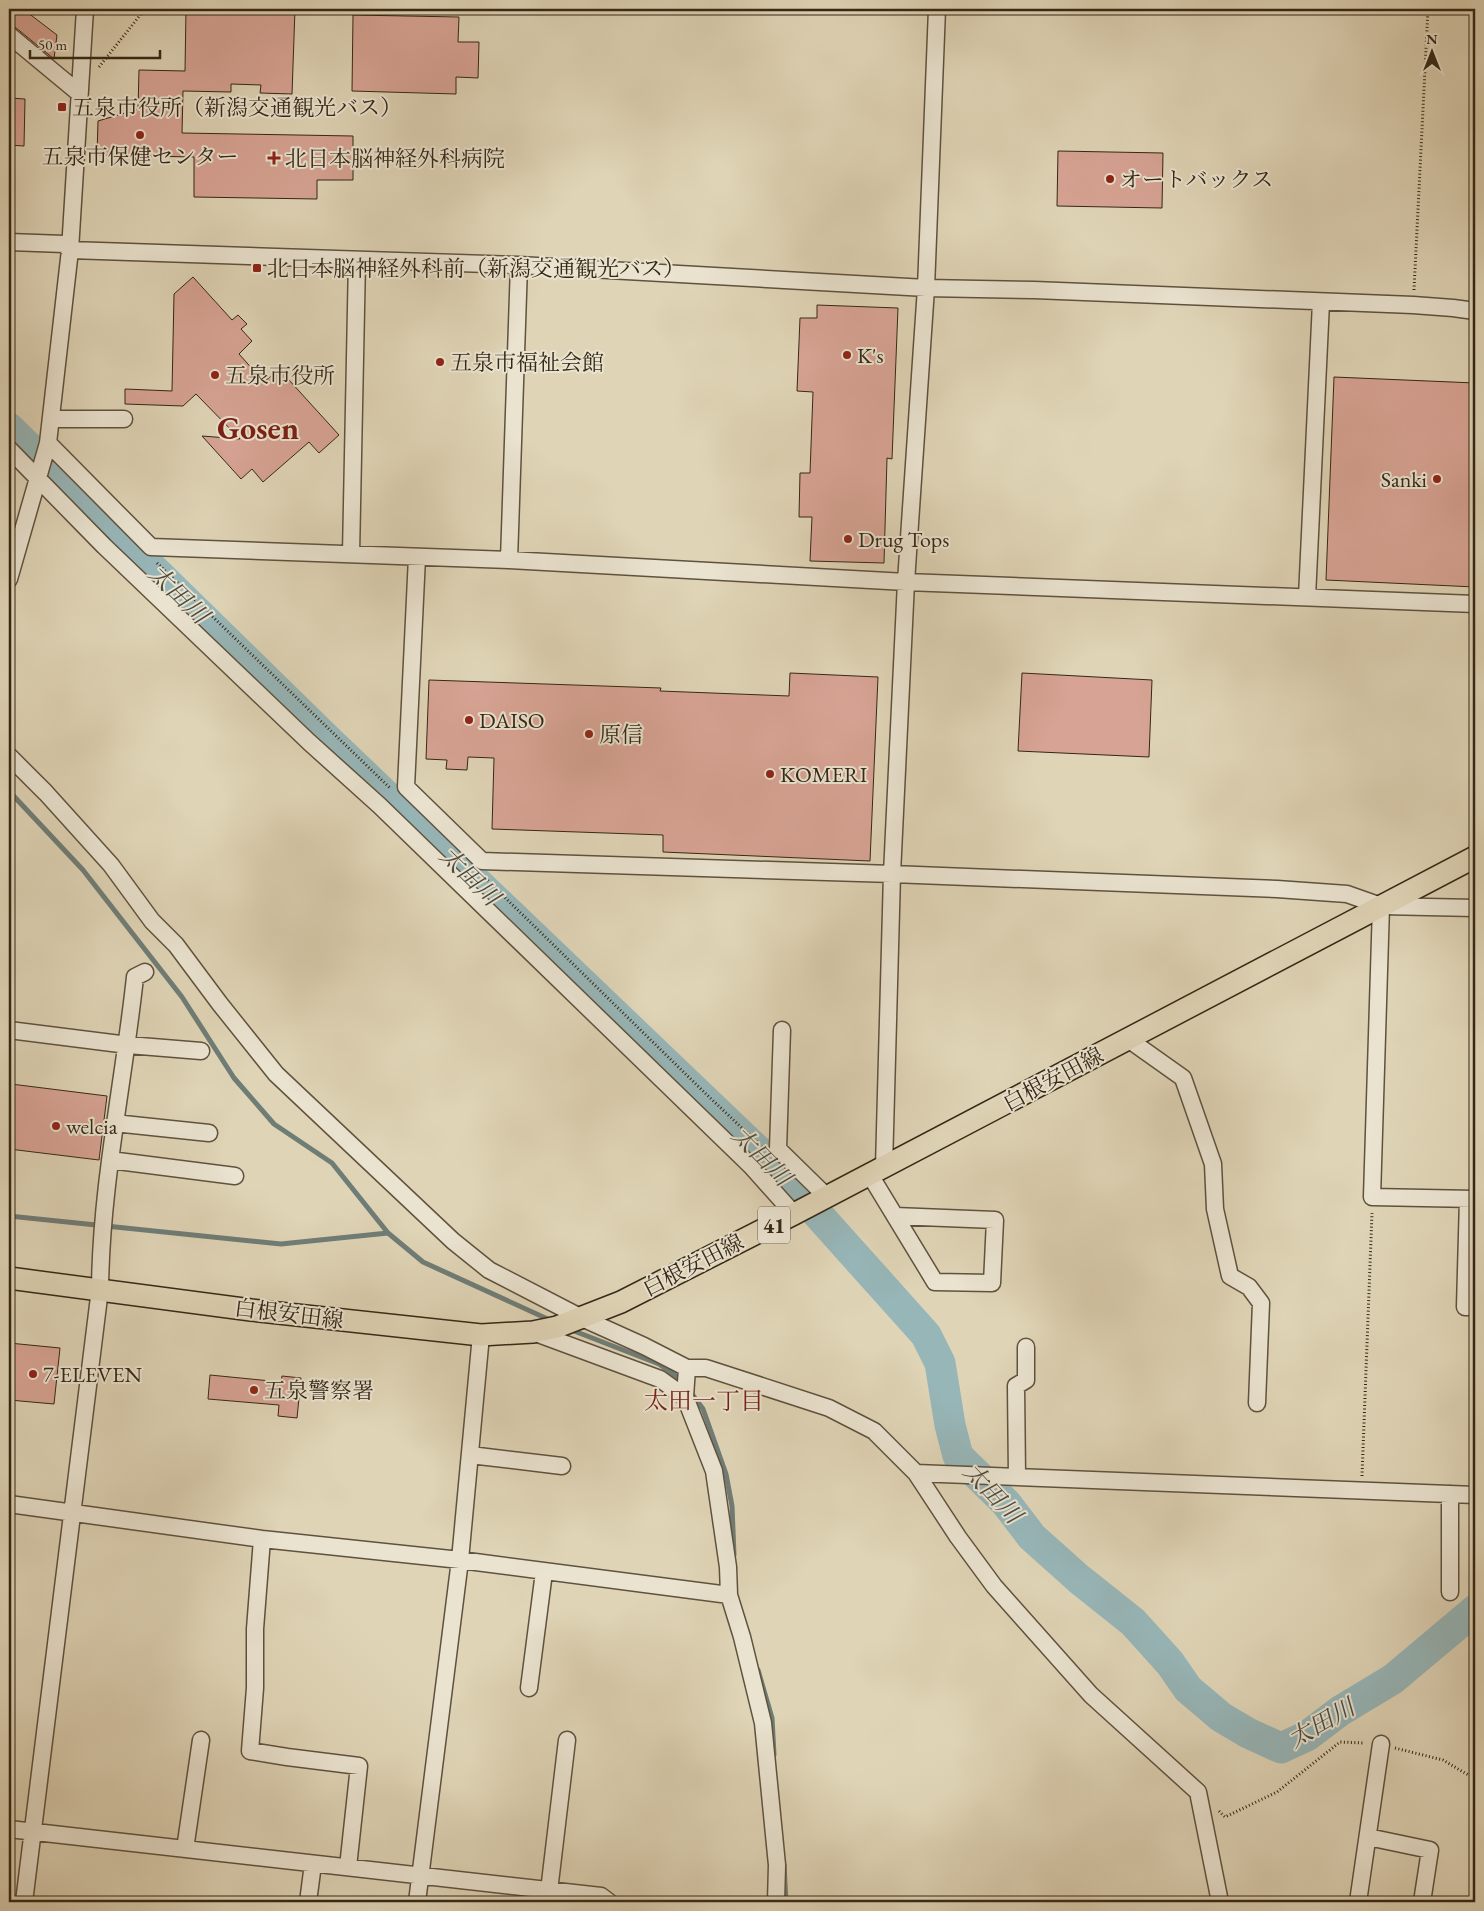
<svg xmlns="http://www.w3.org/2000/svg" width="1484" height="1911" font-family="'EB Garamond','Noto Serif JP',serif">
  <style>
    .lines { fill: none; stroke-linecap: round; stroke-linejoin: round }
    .stream { stroke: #6f7d77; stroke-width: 5 }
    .river { stroke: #97b6b8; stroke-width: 31 }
    .building { fill: #d7a394; stroke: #342716 }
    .minor-casing { stroke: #5f523e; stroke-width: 19 }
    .major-casing { stroke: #342716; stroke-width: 24 }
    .path { stroke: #342716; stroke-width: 3; stroke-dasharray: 1 2.5; stroke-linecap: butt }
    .minor { stroke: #eae3d0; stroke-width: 16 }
    .major { stroke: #dfd4b6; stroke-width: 21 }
    .poi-dot { fill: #8f2418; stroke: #eae3d0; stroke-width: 2 }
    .labels { text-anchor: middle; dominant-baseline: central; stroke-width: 4; stroke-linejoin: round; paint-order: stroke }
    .shield { fill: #eae3d0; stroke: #6b5f4e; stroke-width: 1 }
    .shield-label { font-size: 21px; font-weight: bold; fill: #342716 }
    .poi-label { font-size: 22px; fill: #342716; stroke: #eae3d0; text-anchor: start }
    .street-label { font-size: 22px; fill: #342716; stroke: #eae3d0 }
    .water-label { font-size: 24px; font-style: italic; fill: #4d4b3e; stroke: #eae3d0 }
    .neighbourhood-label { font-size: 24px; fill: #7a1f14; stroke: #eae3d0 }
    .town-label { font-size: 32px; font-weight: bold; fill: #7a1f14; stroke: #eae3d0 }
  </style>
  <rect width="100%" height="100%" fill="#dfd4b6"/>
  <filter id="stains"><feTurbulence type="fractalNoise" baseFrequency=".004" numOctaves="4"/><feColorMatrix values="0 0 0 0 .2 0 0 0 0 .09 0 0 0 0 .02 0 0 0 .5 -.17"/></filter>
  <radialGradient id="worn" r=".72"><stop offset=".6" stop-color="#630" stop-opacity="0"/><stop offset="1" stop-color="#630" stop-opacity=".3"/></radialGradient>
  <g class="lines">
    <path class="stream" d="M 9,791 L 83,870 L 182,997 L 234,1078 L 274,1124 L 332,1163 L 388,1233 L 423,1262 L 552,1321
      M 9,1216 L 281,1244 L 388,1233
      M 569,1329 L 659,1364 L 683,1381
      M 689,1390 L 703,1409 L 726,1474 L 732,1506 L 734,1555
      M 758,1670 L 772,1718 L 774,1755
      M 784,1865 L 786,1902"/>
    <path class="river" d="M 9,428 L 328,740 L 780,1172 L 926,1335 L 940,1363 L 950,1425 L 958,1456 L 1006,1503 L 1032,1537 L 1079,1579 L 1133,1622 L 1170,1663 L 1188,1689 L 1221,1717 L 1248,1733 L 1281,1748 L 1307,1736 L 1340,1711 L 1393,1679 L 1475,1610"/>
  </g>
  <path class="building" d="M 13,9 L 23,9 L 57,35 L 54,59 L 15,27 L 9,24 L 9,15 Z
    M 186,9 L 295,9 L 292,94 L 260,93 L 261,85 L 231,84 L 231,92 L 183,91 L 182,133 L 353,136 L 353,180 L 317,180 L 317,199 L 194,197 L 194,157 L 97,155 L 98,121 L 138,109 L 139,70 L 185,71 Z
    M 353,15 L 459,17 L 458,42 L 479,42 L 478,78 L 456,77 L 456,94 L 352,91 Z
    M 9,98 L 25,99 L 24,146 L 9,145 Z
    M 1058,151 L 1163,153 L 1162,208 L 1057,206 Z
    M 193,277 L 232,320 L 238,315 L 247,324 L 241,329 L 252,341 L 239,354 L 264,382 L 279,369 L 339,435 L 319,453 L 309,442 L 263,482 L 252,469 L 241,479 L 202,436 L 240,439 L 196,394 L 183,406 L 125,404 L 125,389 L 172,391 L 174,294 Z
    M 817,305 L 898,308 L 892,459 L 887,458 L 884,563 L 810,561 L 812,517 L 799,517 L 800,473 L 810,473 L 813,392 L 797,391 L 800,318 L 817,318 Z
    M 1334,377 L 1475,383 L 1475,587 L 1326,580 Z
    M 790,673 L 878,677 L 870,861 L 663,852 L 663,835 L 492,829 L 494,758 L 468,757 L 467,770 L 446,769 L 447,760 L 426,759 L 429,680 L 661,688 L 660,691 L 789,696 Z
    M 1022,673 L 1152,680 L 1149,757 L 1018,751 Z
    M 11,1084 L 107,1096 L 99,1160 L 9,1149 L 9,1104 Z
    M 9,1343 L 60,1348 L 54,1404 L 9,1400 Z
    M 210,1375 L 281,1382 L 282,1376 L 301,1378 L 297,1418 L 278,1416 L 279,1405 L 208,1399 Z"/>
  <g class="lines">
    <g class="minor-casing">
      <path id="minor" d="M 9,35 L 79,93
        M 9,242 L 64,244 L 70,250 L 519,265 L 926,288 L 1034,290 L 1413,305 L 1453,308 L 1475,311
        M 51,419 L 124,419
        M 48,443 L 151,547 L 509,560 L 906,582 L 1475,604
        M 9,449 L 104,546 L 309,742 L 380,806 L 751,1166 L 794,1214
        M 351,554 L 357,260
        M 417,557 L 406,787 L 482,861 L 892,874 L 1277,889 L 1347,894 L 1381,906 L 1475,908
        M 509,560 L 519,265
        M 9,579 L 48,443 L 70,250 L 85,9
        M 1307,597 L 1321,302
        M 9,756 L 46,793 L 111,865 L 152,921 L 176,945 L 220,1004 L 276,1074 L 453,1241 L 489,1270 L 582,1318 L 644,1346 L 687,1368 L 706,1368 L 829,1408 L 874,1431 L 916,1473 L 958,1537 L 994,1586 L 1091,1695 L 1198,1792 L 1220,1902
        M 1381,906 L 1372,1197 L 1475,1199
        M 9,1030 L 128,1045 L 201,1051
        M 782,1030 L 778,1149 L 827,1197
        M 1128,1039 L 1183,1078 L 1213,1164 L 1215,1209 L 1230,1276 L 1249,1287 L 1261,1303 L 1257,1403
        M 114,1123 L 209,1133
        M 110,1160 L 235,1176
        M 884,1167 L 892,874 L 906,582 L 926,288 L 937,9
        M 870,1175 L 935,1282 L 992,1283 L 995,1220 L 895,1216
        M 1468,1199 L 1465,1307 L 1475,1307
        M 533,1332 L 660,1379 L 685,1397
        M 687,1368 L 685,1397 L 714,1471 L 728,1567 L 729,1595 L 742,1637 L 763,1723 L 777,1865 L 776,1902
        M 470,1455 L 562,1466
        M 916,1473 L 1475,1495
        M 1017,1477 L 1016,1386 L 1026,1380 L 1026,1347
        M 9,1504 L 262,1539 L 460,1560 L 729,1595
        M 262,1539 L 255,1629 L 255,1688 L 250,1751 L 287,1757 L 359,1766 L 348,1867
        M 1450,1592 L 1450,1494
        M 529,1688 L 544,1572
        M 9,1829 L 601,1896 L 609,1902
        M 1368,1837 L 1430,1850 L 1422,1902
        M 185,1849 L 201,1740
        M 549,1891 L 567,1740
        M 24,1902 L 100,1289 C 101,1184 124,1081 135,977 L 145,972
        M 308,1902 L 313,1864
        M 417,1902 L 460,1560 L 481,1335
        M 1358,1902 L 1381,1744"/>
    </g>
    <g class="major-casing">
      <path id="major" d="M 9,1278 L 251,1310 L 481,1335 L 533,1332 L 557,1327 L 621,1302 L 794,1214 L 1475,857"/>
    </g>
    <path class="path" d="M 99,67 L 145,9
      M 1414,290 L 1428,9
      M 157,563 L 390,788
      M 485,878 L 705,1093 L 762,1147
      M 1362,1476 L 1372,1213
      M 1395,1748 L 1443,1760 L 1475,1779
      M 1219,1811 L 1225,1817 L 1277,1792 L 1340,1742 L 1364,1743"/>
    <use href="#minor" class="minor"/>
    <use href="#major" class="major"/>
  </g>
  <g class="poi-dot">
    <rect x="57" y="102" width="10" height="10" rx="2.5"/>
    <circle cx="140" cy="135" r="5"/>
    <path d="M271.5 150.5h5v5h5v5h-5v5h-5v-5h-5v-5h5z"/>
    <circle cx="1110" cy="179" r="5"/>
    <rect x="252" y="263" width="10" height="10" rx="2.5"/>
    <circle cx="847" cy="355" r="5"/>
    <circle cx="440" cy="362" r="5"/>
    <circle cx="215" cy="375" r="5"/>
    <circle cx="1437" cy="479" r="5"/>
    <circle cx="848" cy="539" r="5"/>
    <circle cx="469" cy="720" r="5"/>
    <circle cx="589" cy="734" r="5"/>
    <circle cx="770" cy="774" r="5"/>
    <circle cx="56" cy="1126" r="5"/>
    <circle cx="33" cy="1374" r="5"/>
    <circle cx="254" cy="1390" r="5"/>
  </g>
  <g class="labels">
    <rect class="shield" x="758" y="1206.5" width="32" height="37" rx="4"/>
    <g class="shield-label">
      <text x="774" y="1225">41</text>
    </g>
    <g class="poi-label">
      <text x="72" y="107">五泉市役所（新潟交通観光バス）</text>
      <text x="140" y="156" text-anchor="middle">五泉市保健センター</text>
      <text x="285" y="158">北日本脳神経外科病院</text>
      <text x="1120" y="179">オートバックス</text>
      <text x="267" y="268">北日本脳神経外科前（新潟交通観光バス）</text>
      <text x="857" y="355">K's</text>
      <text x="450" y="362">五泉市福祉会館</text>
      <text x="225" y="375">五泉市役所</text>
      <text x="1427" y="479" text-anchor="end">Sanki</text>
      <text x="858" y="539">Drug Tops</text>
      <text x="479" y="720">DAISO</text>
      <text x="599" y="734">原信</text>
      <text x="780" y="774">KOMERI</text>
      <text x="66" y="1126">welcia</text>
      <text x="43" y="1374">7-ELEVEN</text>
      <text x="264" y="1390">五泉警察署</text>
    </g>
    <g class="street-label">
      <text transform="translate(1053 1079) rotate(-28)">白根安田線</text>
      <text transform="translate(693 1265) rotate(-27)">白根安田線</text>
      <text transform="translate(289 1314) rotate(7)">白根安田線</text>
    </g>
    <g class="water-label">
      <text transform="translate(179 594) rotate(44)">太田川</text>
      <text transform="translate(470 876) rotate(44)">太田川</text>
      <text transform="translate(762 1156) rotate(45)">太田川</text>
      <text transform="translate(993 1493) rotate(47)">太田川</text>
      <text transform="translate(1321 1723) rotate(-30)">太田川</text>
    </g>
    <g class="neighbourhood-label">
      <text x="704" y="1400">太田一丁目</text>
    </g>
    <g class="town-label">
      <text x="258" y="428">Gosen</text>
    </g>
  </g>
  <rect width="1484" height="1911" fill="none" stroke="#dfd4b6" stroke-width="30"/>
  <rect x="10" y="10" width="1464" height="1891" fill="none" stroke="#342716" stroke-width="2.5"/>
  <rect x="15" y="15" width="1454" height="1881" fill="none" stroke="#342716"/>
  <g transform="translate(1432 52)" stroke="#eae3d0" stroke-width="4" paint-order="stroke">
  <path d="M0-4L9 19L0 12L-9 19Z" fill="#342716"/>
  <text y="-8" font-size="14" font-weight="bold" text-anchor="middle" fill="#342716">N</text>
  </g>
  <path d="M30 50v8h130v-8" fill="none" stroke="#342716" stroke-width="2.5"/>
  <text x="38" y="50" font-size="15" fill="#342716" stroke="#eae3d0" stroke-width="4" paint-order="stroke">50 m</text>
  <rect width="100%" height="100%" filter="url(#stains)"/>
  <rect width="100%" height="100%" fill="url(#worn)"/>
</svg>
